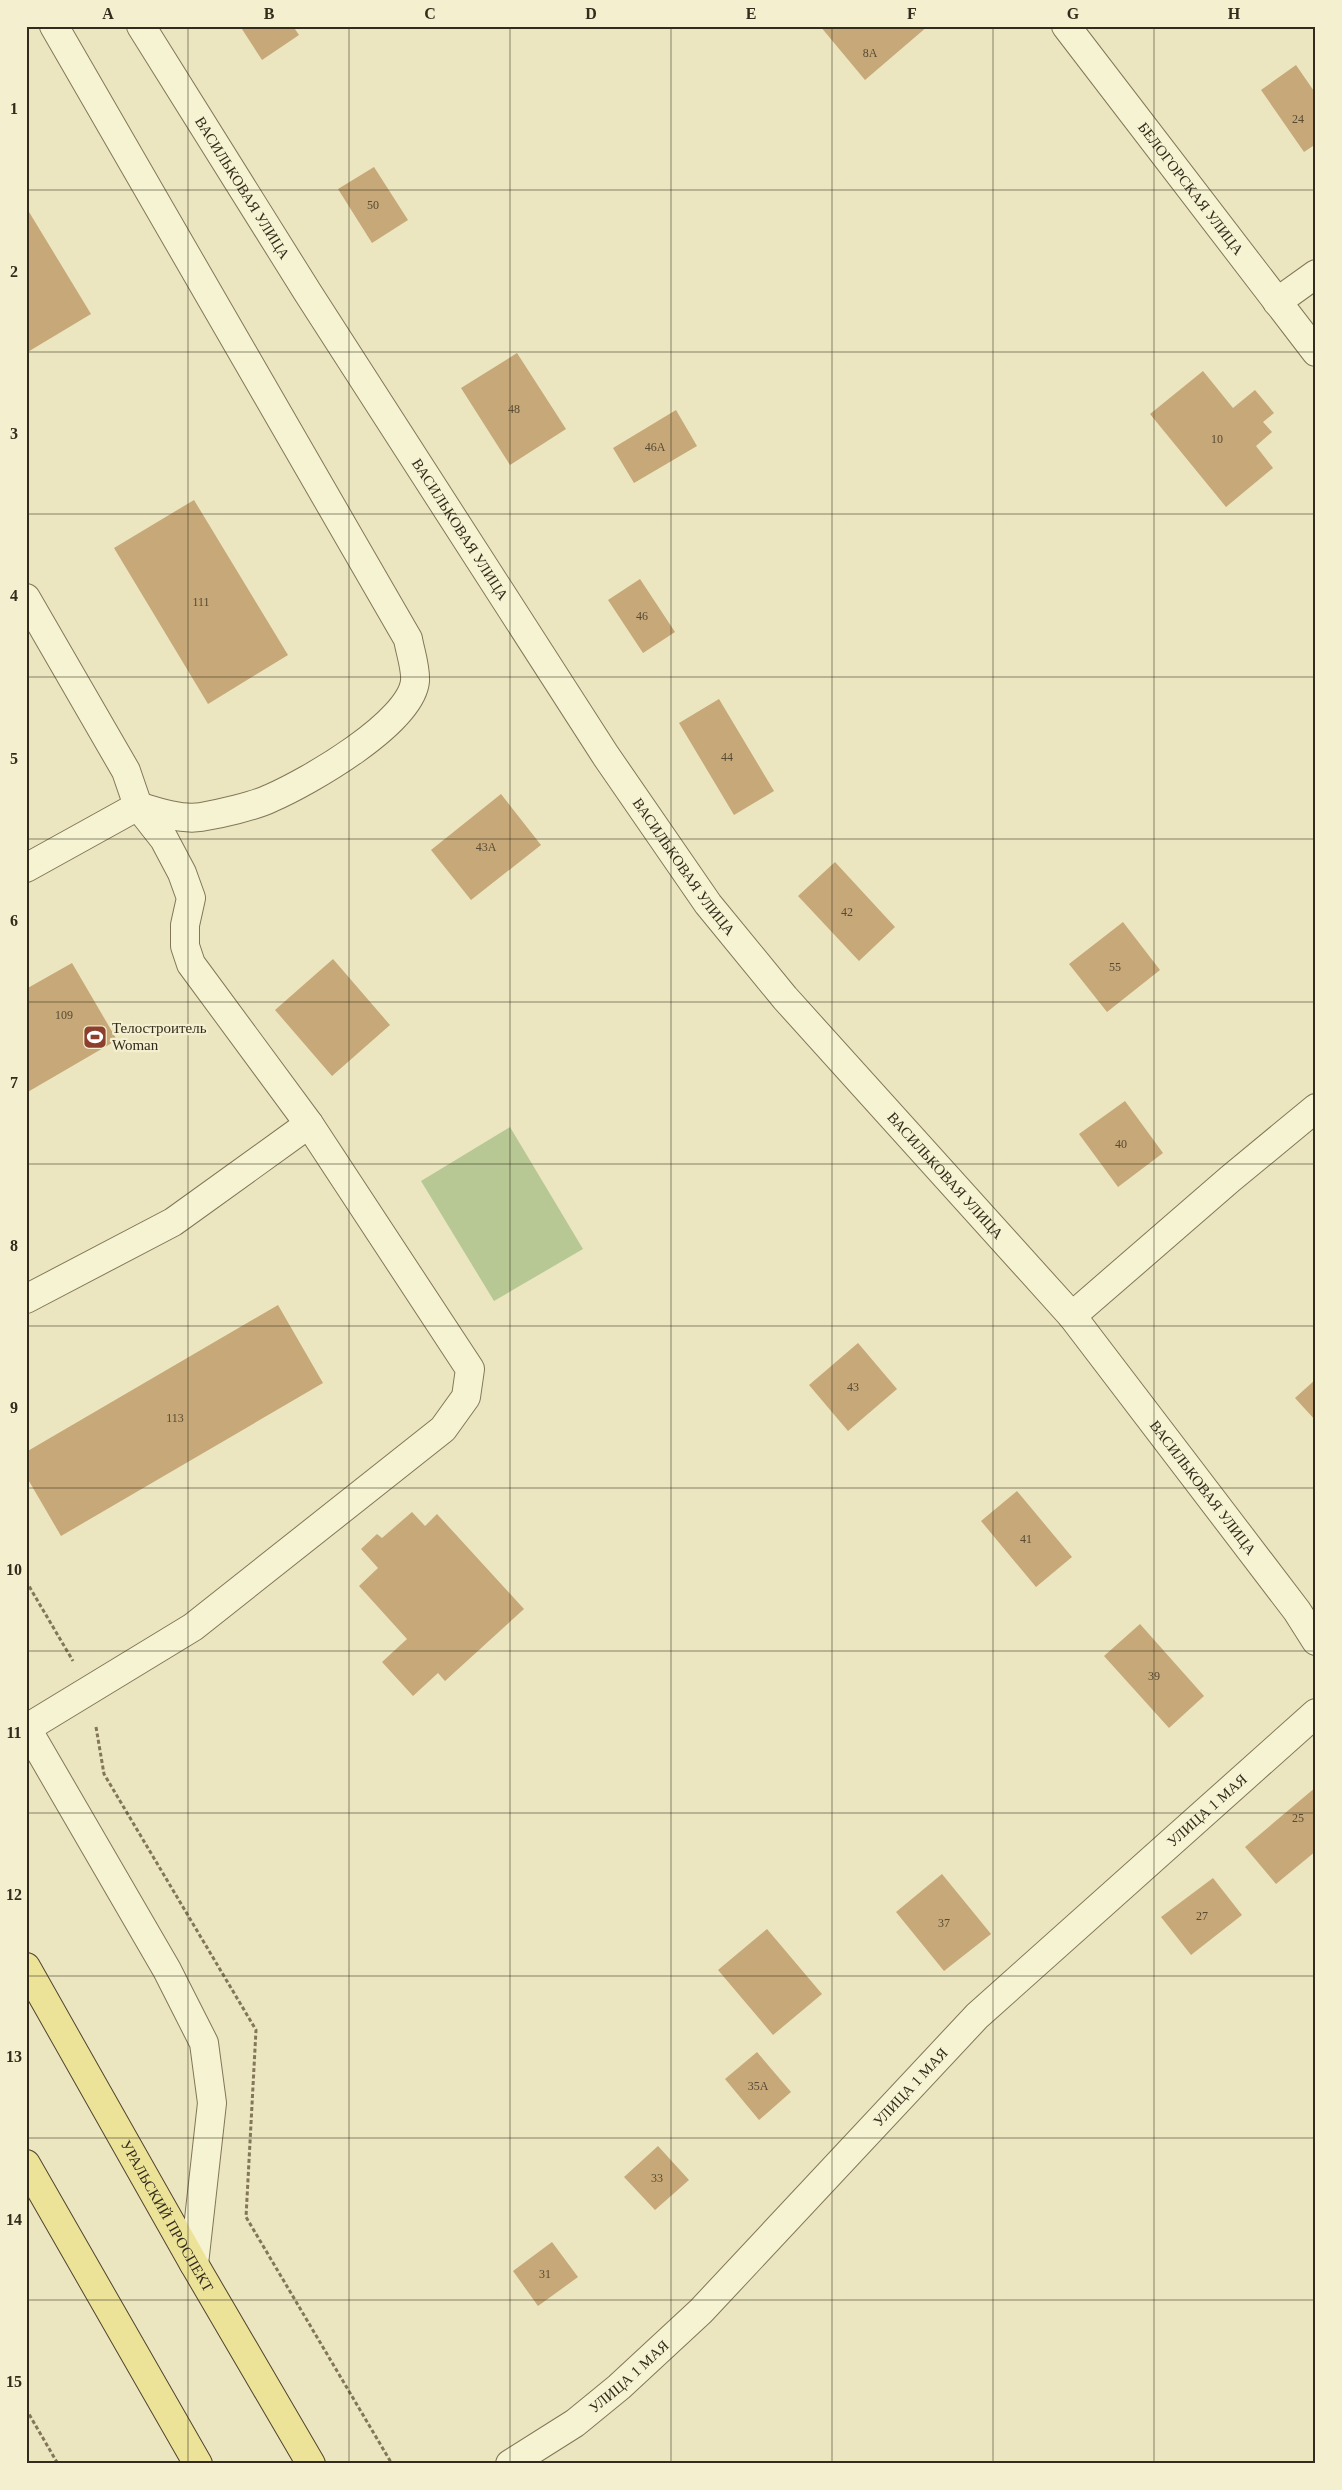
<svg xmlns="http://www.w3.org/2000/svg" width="1342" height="2490" font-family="'Times New Roman',serif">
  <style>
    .green { fill: #b7c895 }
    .building { fill: #c7a878 }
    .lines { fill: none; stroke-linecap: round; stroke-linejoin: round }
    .minor-casing { stroke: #827759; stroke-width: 30 }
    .major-casing { stroke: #50442d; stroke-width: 30 }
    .path { stroke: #827759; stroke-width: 3; stroke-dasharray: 4 2.5; stroke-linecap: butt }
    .minor { stroke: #f6f3d2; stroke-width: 28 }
    .major { stroke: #ece399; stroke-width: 28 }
    .grid { fill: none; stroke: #332c1d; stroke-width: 1; stroke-opacity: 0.55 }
    .labels { text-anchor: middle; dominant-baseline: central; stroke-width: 4.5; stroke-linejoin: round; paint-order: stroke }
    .number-label { font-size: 12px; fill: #584b34 }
    .street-label { font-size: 15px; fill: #332c1d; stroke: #f3efcf }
    .poi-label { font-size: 15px; fill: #332c1d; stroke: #f3efcf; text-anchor: start }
    .neatline { fill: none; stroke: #332c1d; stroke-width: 2 }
    .grid-label { font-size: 16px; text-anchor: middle; font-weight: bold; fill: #332c1d }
  </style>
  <rect width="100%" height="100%" fill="#ebe6c0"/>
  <path class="green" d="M 510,1127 L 583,1249 L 494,1301 L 421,1181 Z"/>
  <path class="building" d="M 240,26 L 293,26 L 299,35 L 262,60 Z
    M 820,26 L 928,26 L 865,80 Z
    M 1296,65 L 1316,94 L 1316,144 L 1304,152 L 1261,90 Z
    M 374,167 L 408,220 L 372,243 L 338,189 Z
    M 26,207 L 91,314 L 26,353 Z
    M 517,353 L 566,429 L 510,465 L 461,388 Z
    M 1203,371 L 1233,408 L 1255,390 L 1274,413 L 1263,422 L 1272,432 L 1256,446 L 1273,468 L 1226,507 L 1150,414 Z
    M 676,410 L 697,446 L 634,483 L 613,448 Z
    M 194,500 L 288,655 L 208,704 L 114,548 Z
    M 640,579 L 675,632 L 643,653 L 608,600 Z
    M 719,699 L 774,791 L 734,815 L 679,723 Z
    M 501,794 L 541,845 L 471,900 L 431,850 Z
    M 835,862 L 895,927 L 859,961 L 798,896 Z
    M 1123,922 L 1160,970 L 1107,1012 L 1069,964 Z
    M 333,959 L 390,1025 L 332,1076 L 275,1010 Z
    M 72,963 L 117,1040 L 26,1093 L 26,989 Z
    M 1125,1101 L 1163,1153 L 1118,1187 L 1079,1134 Z
    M 278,1305 L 323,1383 L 61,1536 L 26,1476 L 26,1452 Z
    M 858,1343 L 897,1389 L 848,1431 L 809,1385 Z
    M 1316,1379 L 1316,1421 L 1295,1398 Z
    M 1017,1491 L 1072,1557 L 1036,1587 L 981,1521 Z
    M 412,1512 L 425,1526 L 437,1514 L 524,1609 L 445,1681 L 438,1673 L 413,1696 L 382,1662 L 407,1639 L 359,1586 L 378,1568 L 361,1549 L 377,1534 L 382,1538 Z
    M 1140,1624 L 1204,1696 L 1169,1728 L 1104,1656 Z
    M 1316,1787 L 1316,1851 L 1276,1884 L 1245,1847 Z
    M 942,1874 L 991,1934 L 944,1971 L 896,1912 Z
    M 1213,1878 L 1242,1915 L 1191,1955 L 1161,1917 Z
    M 767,1929 L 822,1994 L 773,2035 L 718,1970 Z
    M 757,2052 L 791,2092 L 759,2120 L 725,2079 Z
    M 658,2146 L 689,2180 L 655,2210 L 624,2177 Z
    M 552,2242 L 578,2277 L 538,2306 L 513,2271 Z"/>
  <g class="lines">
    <g class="minor-casing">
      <g id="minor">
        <path id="s1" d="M 141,26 L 308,293 L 606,756 L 708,904 L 785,998 L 1072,1316 L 1297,1611 L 1316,1641"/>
        <path id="s2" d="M 1066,26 L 1316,352"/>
        <path d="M 1277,302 L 1316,274"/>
        <path d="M 26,598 L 126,771 L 138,806 L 164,839 L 182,873 L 191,898 L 185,925 L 185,946 L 191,964 L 309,1124 L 470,1369 L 466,1397 L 443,1429 L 193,1627 L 27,1728"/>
        <path d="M 26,868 L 138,806 C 157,812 181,820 201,817 C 219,814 255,806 271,798 C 308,782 411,723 415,681 C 416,668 410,651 408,639 L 54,26"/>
        <path d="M 26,1299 L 173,1222 L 309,1124"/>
        <path d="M 1072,1316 L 1230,1179 L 1316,1108"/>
        <path d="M 26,1727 L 167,1970 L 204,2043 L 212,2103 L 194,2264"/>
        <path id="s3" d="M 510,2464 L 575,2423 L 619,2387 L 701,2311 L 977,2016 L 1316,1713"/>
      </g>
    </g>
    <g class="major-casing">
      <g id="major">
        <path id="s4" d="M 26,1967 L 194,2264 L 311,2464"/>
        <path d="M 26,2164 L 198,2464"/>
      </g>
    </g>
    <path class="path" d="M 26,1581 L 73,1661
      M 96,1727 L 104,1774 L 256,2030 L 246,2217 L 392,2464
      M 26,2409 L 58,2464"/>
    <use href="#minor" class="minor"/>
    <use href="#major" class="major"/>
  </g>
  <path class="grid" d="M 188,26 L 188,2464M 349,26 L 349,2464M 510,26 L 510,2464M 671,26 L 671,2464M 832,26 L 832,2464M 993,26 L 993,2464M 1154,26 L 1154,2464M 26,190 L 1316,190M 26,352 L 1316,352M 26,514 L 1316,514M 26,677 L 1316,677M 26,839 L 1316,839M 26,1002 L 1316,1002M 26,1164 L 1316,1164M 26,1326 L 1316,1326M 26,1488 L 1316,1488M 26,1651 L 1316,1651M 26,1813 L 1316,1813M 26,1976 L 1316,1976M 26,2138 L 1316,2138M 26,2300 L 1316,2300"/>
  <defs>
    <g id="stadium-square" transform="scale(1.25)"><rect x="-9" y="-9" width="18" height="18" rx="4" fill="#8d3f2d" stroke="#f3efcf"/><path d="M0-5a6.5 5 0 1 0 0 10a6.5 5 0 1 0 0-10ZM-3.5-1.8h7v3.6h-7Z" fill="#fff"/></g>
  </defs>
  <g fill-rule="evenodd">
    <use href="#stadium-square" x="95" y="1037"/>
  </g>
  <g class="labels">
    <g class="number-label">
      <text x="870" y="53">8А</text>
      <text x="1298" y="119">24</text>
      <text x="373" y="205">50</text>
      <text x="514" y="409">48</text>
      <text x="1217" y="439">10</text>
      <text x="655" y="447">46А</text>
      <text x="201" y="602">111</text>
      <text x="642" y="616">46</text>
      <text x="727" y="757">44</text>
      <text x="486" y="847">43А</text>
      <text x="847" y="912">42</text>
      <text x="1115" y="967">55</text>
      <text x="64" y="1015">109</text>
      <text x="1121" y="1144">40</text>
      <text x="853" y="1387">43</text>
      <text x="175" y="1418">113</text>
      <text x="1026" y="1539">41</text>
      <text x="1154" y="1676">39</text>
      <text x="1298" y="1818">25</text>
      <text x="1202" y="1916">27</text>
      <text x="944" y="1923">37</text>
      <text x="758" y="2086">35А</text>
      <text x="657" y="2178">33</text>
      <text x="545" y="2274">31</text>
    </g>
    <g class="street-label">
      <text stroke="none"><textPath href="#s1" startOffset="191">ВАСИЛЬКОВАЯ УЛИЦА</textPath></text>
      <text stroke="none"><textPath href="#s2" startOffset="205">БЕЛОГОРСКАЯ УЛИЦА</textPath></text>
      <text stroke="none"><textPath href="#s1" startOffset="596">ВАСИЛЬКОВАЯ УЛИЦА</textPath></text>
      <text stroke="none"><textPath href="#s1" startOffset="1001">ВАСИЛЬКОВАЯ УЛИЦА</textPath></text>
      <text stroke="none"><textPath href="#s1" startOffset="1406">ВАСИЛЬКОВАЯ УЛИЦА</textPath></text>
      <text stroke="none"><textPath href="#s1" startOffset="1811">ВАСИЛЬКОВАЯ УЛИЦА</textPath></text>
      <text stroke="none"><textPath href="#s3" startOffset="958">УЛИЦА 1 МАЯ</textPath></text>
      <text stroke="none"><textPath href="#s3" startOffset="552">УЛИЦА 1 МАЯ</textPath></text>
      <text stroke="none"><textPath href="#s4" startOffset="286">УРАЛЬСКИЙ ПРОСПЕКТ</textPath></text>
      <text stroke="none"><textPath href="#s3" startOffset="148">УЛИЦА 1 МАЯ</textPath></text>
    </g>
    <g class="poi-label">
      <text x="112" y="1028">Телостроитель<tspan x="112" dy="17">Woman</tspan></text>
    </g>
  </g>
  <rect width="1342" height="2490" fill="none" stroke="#f3efcf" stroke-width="55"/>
  <rect x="28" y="28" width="1286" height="2434" class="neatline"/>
  <g class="grid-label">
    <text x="108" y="19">A</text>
    <text x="269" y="19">B</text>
    <text x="430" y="19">C</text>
    <text x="591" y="19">D</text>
    <text x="751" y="19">E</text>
    <text x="912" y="19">F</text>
    <text x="1073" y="19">G</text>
    <text x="1234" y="19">H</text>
    <text x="14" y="114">1</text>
    <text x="14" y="277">2</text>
    <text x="14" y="439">3</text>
    <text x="14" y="601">4</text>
    <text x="14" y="764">5</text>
    <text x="14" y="926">6</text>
    <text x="14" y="1088">7</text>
    <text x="14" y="1251">8</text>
    <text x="14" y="1413">9</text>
    <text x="14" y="1575">10</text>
    <text x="14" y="1738">11</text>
    <text x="14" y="1900">12</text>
    <text x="14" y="2062">13</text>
    <text x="14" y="2225">14</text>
    <text x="14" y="2387">15</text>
  </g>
</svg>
